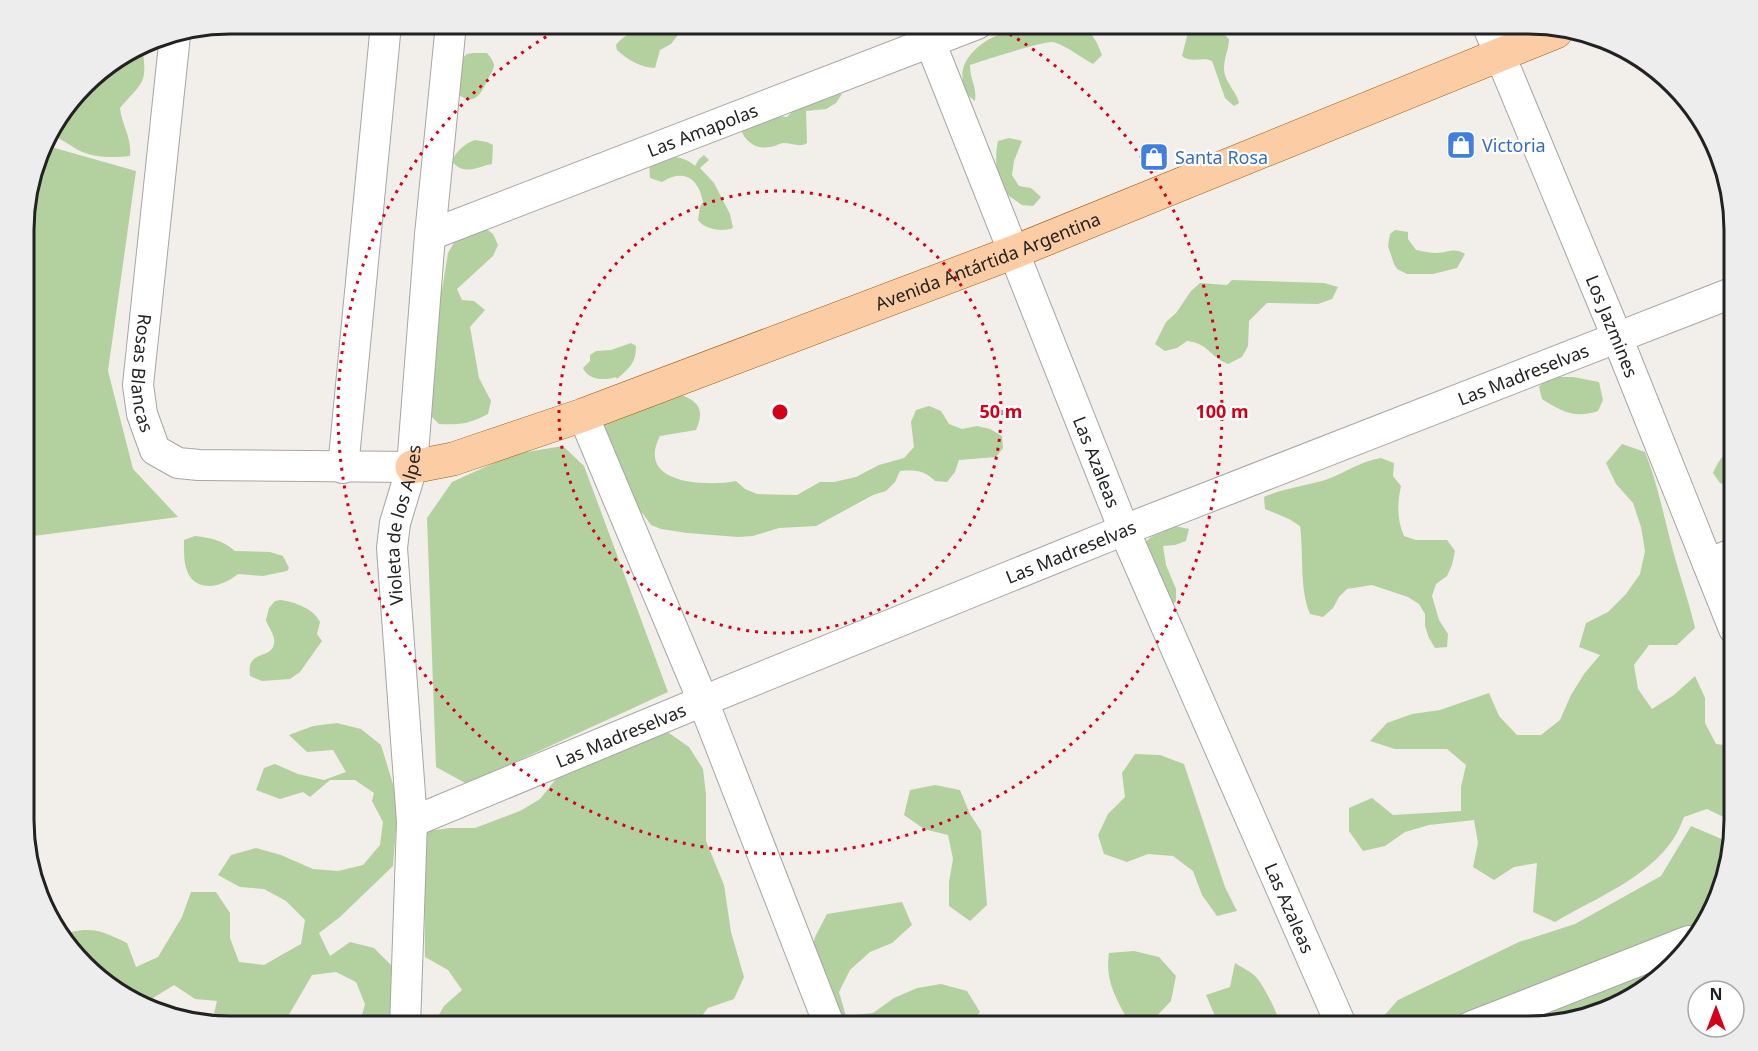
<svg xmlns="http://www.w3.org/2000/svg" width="1758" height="1051" font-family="'Noto Sans',sans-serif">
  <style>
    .forest { fill: #b3d19e }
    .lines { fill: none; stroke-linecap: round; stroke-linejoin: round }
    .minor-casing { stroke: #a6a6a6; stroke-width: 32 }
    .major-casing { stroke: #a05800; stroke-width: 34 }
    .minor { stroke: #fff; stroke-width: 30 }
    .major { stroke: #fccca4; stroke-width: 33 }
    .ring { fill: none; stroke: #d40019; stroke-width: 3; stroke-dasharray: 3 6 }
    .labels { text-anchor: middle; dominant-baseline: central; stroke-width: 4.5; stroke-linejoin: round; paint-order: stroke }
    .street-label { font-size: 18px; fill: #222; stroke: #fff }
    .shop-label { font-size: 18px; fill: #366cbe; stroke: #fff; text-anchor: start }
    .rim { fill: none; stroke: #222; stroke-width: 3 }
    .centre { fill: #d40019; stroke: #fff; stroke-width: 3 }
    .ring-label { font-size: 18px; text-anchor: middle; font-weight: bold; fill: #d40019; stroke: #fff; stroke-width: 4.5; stroke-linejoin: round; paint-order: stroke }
  </style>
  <rect width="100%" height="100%" fill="#f2eee9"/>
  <path class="forest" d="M 1017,24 L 1085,24 L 1097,43 L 1102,55 L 1093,64 C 1082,58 1064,44 1052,42 C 1044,41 981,61 970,65 C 970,81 977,85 975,101 L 965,93 C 964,86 961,77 963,69 C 968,50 992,34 1010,32 Z
    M 660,25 L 677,28 L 678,35 L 671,44 L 660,50 L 655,68 C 642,68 626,59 617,50 L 616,45 C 627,31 643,28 660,25 Z
    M 1207,29 L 1222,32 L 1229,39 C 1229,49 1224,58 1224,68 C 1224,82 1236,90 1239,103 L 1234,106 L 1225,98 L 1212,61 C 1201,56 1192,64 1182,56 L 1188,32 L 1193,30 Z
    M 142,46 C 148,85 143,81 120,108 C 122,126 132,138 130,156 C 113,158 93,158 78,150 C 68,144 61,138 49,135 L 94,76 Z
    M 473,53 L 487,53 C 490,57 494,61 494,66 C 493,71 490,75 488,79 C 481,94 474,108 457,93 L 458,62 L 467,54 Z
    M 827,94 L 842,94 L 836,103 L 826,109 L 806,111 L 807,143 C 800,148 792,143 783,143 C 778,144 774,147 769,147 C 756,150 745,141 741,130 L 767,115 L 787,117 L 791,113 L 795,100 Z
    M 1009,138 L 1022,141 L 1014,161 L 1012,175 L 1019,186 L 1031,188 L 1041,197 L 1033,206 L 1022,205 L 1002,191 C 997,173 994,160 998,141 Z
    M 475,140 L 487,142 L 493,145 L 492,164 C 476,167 466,176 452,162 C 455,152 465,143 475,140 Z
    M 44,145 L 136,171 L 108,371 L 133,469 L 178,517 L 26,537 L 26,204 Z
    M 704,155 L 709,160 L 700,168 L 714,183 L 730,214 L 733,228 C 722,232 706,230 698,220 L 700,207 L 703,202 C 699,179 684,168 662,182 L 650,178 L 649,161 C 663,155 683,154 695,166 L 699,159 Z
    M 482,226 L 493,234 L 498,245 L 493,256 L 457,289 L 462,300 L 474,301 L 485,310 L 470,327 L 479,378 L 491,401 L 488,414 C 469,424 460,425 439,424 L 429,414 L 435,378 L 434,300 L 442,290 L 448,253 L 455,241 Z
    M 1395,230 L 1408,232 L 1408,239 L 1416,250 C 1423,251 1430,253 1436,253 C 1448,253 1454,247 1465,254 L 1457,268 L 1433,274 L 1407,274 L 1397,269 L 1394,264 L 1388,246 L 1390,234 Z
    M 1232,280 L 1324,283 L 1338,287 L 1332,299 L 1318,304 L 1267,303 L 1249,321 L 1248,346 L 1242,357 L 1228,364 C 1210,357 1208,343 1187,341 L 1177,348 L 1165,351 L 1155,344 L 1166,322 L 1176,313 L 1191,291 L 1200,283 L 1227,285 Z
    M 631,343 L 636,346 C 636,364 629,368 617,379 L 616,377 C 604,381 588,380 583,368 L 590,361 L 590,355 L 596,351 L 611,350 Z
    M 1548,377 L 1573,377 L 1599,382 L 1603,400 L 1598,411 C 1574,419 1561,411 1542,399 L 1539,387 Z
    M 679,394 C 699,401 705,410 696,430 L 660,436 C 635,484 705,487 736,481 L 745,489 L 757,494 L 797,495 L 820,482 L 834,482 L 856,477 L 879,465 L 904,458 L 914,447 L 911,422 L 916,410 L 929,406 L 941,411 L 949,424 L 962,429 L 977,426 L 990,429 L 1002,436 L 1003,448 L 996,457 L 959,460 L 955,472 L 947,482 L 935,481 C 924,470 915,470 900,471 L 895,482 L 886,491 L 873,495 L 816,526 L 779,528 L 753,536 L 738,537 L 687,533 L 661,529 L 651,525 L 643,514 L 622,499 L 591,437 L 615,407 Z
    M 1622,444 L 1645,452 C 1658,485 1663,513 1672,547 C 1679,574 1689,601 1695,628 L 1677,645 L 1649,645 L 1634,665 L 1638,689 L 1652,709 L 1674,695 L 1695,676 L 1705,698 L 1705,723 L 1716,744 L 1734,746 L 1734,822 L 1707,809 L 1684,817 C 1681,824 1678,832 1674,838 C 1647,879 1595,898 1555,922 L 1533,912 L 1537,863 L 1514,867 L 1494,880 L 1473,867 L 1478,843 L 1474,820 L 1429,825 L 1405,832 L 1385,846 L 1363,851 L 1349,831 L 1349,808 L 1372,798 L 1393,815 L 1461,811 L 1461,787 L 1466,765 L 1447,749 L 1395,749 L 1370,741 L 1387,723 L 1412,714 L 1440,710 L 1489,693 L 1499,716 L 1517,735 L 1541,735 L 1560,720 L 1571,695 L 1584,674 L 1600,655 L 1579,647 L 1586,623 L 1608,612 L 1626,594 L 1640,574 L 1645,551 L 1641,527 L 1633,503 L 1616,484 L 1606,463 Z
    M 563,446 L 584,466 L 668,692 L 467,784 L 436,767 L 427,518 L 452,482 L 514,454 Z
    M 1734,449 L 1734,488 L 1720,483 L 1713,473 C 1717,464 1723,452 1734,449 Z
    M 1381,458 L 1394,463 L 1393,476 L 1401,486 C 1397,504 1397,520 1404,536 L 1416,540 L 1447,540 L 1455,551 L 1452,565 L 1447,576 L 1436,584 L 1432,596 L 1439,620 L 1448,634 L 1447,647 L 1435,648 L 1429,638 L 1425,626 L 1425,614 L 1419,604 L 1408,597 L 1372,585 L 1347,589 L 1339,597 L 1333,608 L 1323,617 L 1310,614 C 1299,587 1304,555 1300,526 L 1289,519 L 1265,509 L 1264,497 C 1284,488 1307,486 1328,479 C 1346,472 1362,461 1381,458 Z
    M 1175,526 L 1189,529 L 1186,541 L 1175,545 L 1163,546 L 1166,565 L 1176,589 L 1176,601 L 1168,610 L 1141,546 L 1151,537 Z
    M 195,536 C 212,538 222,540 235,551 L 270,552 L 283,556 L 289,568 L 287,571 L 263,576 L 238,574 C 226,584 204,593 191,578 C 183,568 184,552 184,540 Z
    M 281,600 C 295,602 314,609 320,622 L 317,634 L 322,641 L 300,672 L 290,679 L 262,681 L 250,676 C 246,649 271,660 274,644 C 276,636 268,627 266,620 L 269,608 L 275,601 Z
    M 337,723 L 361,729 L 381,745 L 396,794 L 397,817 L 393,866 L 340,917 L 319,933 L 330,956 L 350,942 L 374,948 L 393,967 L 403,1027 L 359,1027 L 365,1004 L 356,982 L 336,972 L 312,975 L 287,1018 L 264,1023 L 239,1023 L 236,1027 L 212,1022 L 217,1001 L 195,999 L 174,985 L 153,998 L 148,1005 L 127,999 L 59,935 C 90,926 99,929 127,943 L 136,967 L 158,957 L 182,917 L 191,892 L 216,892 L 230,913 L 230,938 L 239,962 L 264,965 L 301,944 L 305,920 L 286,901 L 264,889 L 240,887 L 218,875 L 231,855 L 256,848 L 281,855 L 313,869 L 338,871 L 363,865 L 380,845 L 383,822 L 372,801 L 374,793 L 355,780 L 330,780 L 310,797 L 303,792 L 280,799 L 256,790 L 264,768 L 275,764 L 298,774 L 324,780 L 346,772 L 333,750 L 307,752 L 289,735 L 313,726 Z
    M 669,733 L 689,747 L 703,769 L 706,794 L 706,841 L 724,885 L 731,932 L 744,977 L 734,999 L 708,1008 L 693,1027 L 432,1027 L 444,1006 L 462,990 L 448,970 L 425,957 L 424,855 L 427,831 L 450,828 L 475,828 L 520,811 L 540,799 L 556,779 L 576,764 L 644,736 Z
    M 1135,754 L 1160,755 L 1184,764 L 1225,887 L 1237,911 L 1217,916 L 1202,895 L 1193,871 L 1173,856 L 1148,854 L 1127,862 L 1104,854 L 1098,835 L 1108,814 L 1125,797 L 1122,773 Z
    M 935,785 L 960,790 L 970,814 L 981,831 L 987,905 L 970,921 L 949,906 L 949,882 L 953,859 L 948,835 L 924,829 L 904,815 L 910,790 Z
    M 1691,826 L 1731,843 L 1706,924 L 1631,999 L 1540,1027 L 1374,1027 L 1398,1000 L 1519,942 L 1575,924 L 1661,876 Z
    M 902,902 L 912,925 L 892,943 L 870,952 L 850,970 L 839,992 L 846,1016 L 873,1013 L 894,998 L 917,988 L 941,984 L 967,991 L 980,1012 L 967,1027 L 826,1027 L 810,959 L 815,937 L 827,914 Z
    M 1134,951 L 1159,957 L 1176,976 L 1171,1001 L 1152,1021 L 1125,1015 C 1114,995 1105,977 1109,953 Z
    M 1235,963 C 1241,967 1250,971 1255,976 C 1263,984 1280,1016 1280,1027 L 1237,1027 L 1215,1016 L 1206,995 L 1230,987 Z"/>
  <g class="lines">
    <g class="minor-casing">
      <g id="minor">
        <path id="s1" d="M 923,24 L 1124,530 L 1342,1027"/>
        <path id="s2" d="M 1487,24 L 1617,337 L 1734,629"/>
        <path id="s3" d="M 175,35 L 138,385 L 142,414 L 155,450 L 178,463 L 199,465 L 412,467"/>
        <path id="s4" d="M 430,235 L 977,24"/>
        <path d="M 583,415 L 703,701 L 830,1027"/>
        <path d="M 343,468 L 386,24"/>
        <path d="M 1708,564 L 1734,553"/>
        <path id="s5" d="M 412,822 L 703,701 L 1124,530 L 1734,292"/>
        <path id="s6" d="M 405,1027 L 412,822 L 392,548 L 395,523 L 412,467 L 430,235 L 451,24"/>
        <path d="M 1470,1027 L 1689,941"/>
      </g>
    </g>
    <g class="major-casing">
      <g id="major">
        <path id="s7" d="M 412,467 L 453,459 L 583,415 L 1014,252 L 1556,32"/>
      </g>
    </g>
    <use href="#minor" class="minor"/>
    <use href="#major" class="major"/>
  </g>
  <g class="ring">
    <circle cx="780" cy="412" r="221"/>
    <path d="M994 25A442 442 0 1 1 566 25"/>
  </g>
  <defs>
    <g id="shop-square" transform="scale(1.5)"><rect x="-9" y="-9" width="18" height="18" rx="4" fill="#3f7fe0" stroke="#fff"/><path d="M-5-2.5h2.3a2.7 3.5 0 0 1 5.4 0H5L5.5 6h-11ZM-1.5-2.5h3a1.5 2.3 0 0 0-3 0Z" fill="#fff"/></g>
  </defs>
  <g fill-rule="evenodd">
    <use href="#shop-square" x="1461" y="145"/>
    <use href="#shop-square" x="1154" y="157"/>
  </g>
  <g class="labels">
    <g class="street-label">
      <text stroke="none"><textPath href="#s4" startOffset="292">Las Amapolas</textPath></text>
      <text stroke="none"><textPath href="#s7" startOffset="612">Avenida Antártida Argentina</textPath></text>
      <text stroke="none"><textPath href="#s2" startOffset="327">Los Jazmines</textPath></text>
      <text stroke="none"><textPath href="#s3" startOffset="340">Rosas Blancas</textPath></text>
      <text stroke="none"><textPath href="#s5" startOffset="1198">Las Madreselvas</textPath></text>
      <text stroke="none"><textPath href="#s1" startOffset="471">Las Azaleas</textPath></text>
      <text stroke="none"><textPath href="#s6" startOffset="504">Violeta de los Alpes</textPath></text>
      <text stroke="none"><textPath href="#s5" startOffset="712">Las Madreselvas</textPath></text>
      <text stroke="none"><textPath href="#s5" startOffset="226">Las Madreselvas</textPath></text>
      <text stroke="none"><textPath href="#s1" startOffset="957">Las Azaleas</textPath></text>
    </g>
    <g class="shop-label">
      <text x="1482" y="145">Victoria</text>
      <text x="1175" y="157">Santa Rosa</text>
    </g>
  </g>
  <path d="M0 0H1758V1051H0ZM230 34H1528A196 196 0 0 1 1724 230V820A196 196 0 0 1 1528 1016H230A196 196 0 0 1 34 820V230A196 196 0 0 1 230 34Z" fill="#ededed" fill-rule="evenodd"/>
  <path class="rim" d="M230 34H1528A196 196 0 0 1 1724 230V820A196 196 0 0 1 1528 1016H230A196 196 0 0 1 34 820V230A196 196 0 0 1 230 34Z"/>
  <circle cx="780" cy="412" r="9" class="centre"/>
  <g class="ring-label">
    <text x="1001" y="418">50 m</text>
    <text x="1222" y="418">100 m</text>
  </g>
  <g transform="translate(1716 1009)"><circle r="28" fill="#ffffff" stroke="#a7a7a7" stroke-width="1.5"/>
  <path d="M0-4.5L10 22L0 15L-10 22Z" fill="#d40019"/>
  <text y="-9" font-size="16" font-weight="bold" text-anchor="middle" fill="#222222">N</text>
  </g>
</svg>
